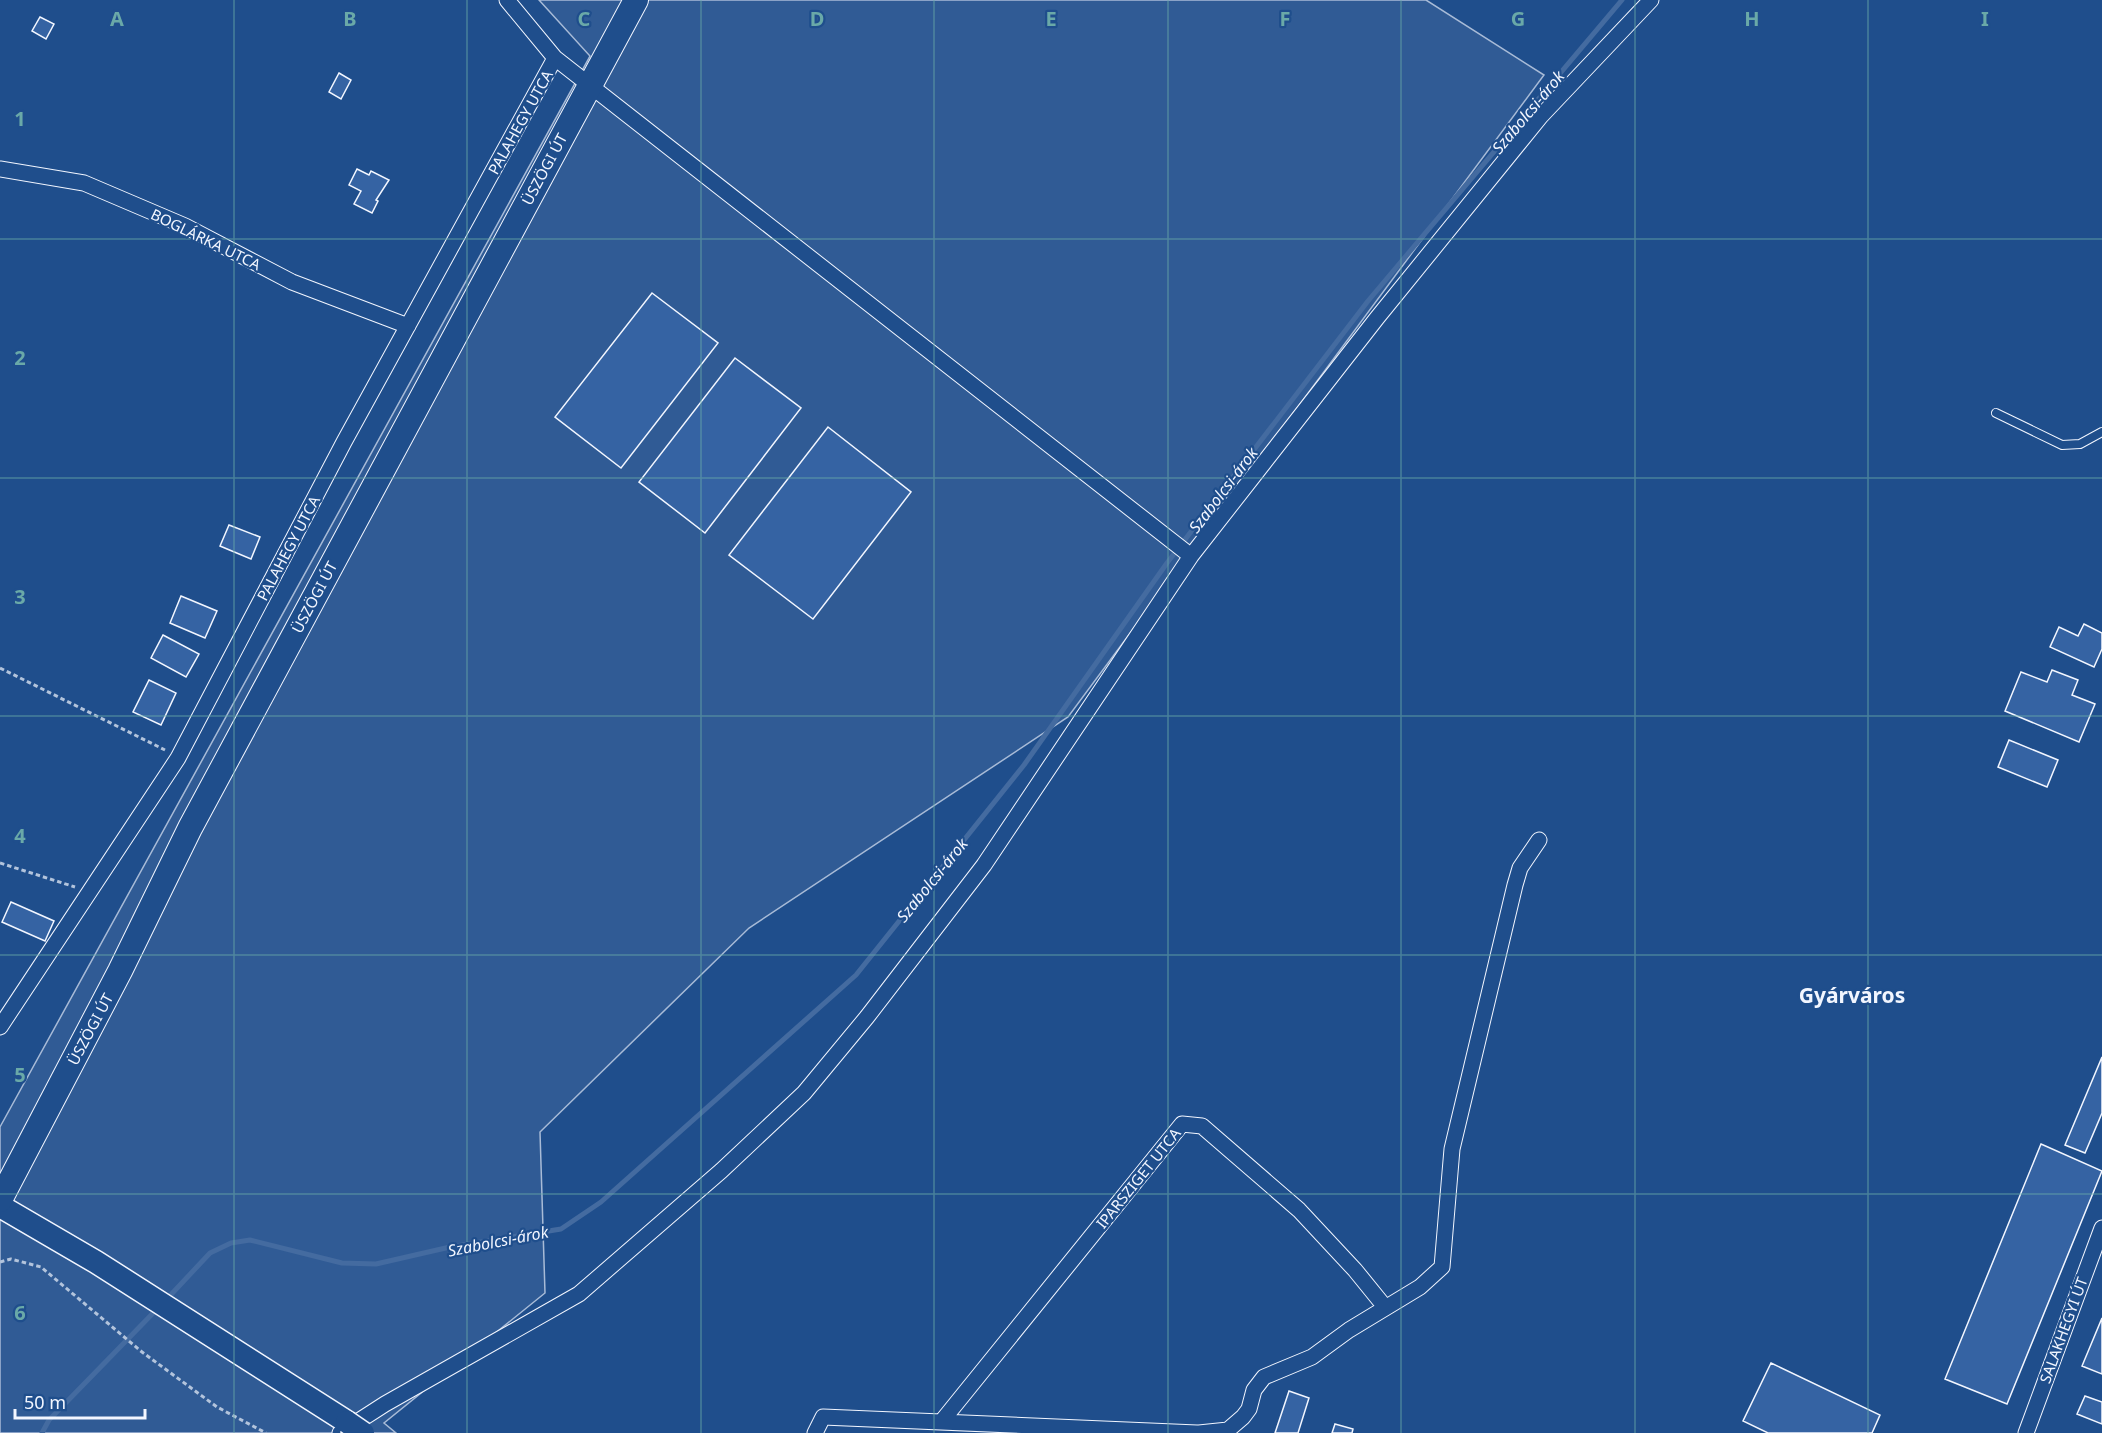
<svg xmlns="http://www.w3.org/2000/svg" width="2102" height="1433" font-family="'Noto Sans',sans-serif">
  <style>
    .built { fill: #305b95; stroke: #a8bbd7; stroke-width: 1.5 }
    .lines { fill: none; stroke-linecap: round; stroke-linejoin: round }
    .stream { stroke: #446ba0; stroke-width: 5 }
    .building { fill: #3563a3; stroke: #f2f6ff; stroke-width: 1.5 }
    .lane-casing { stroke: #f2f6ff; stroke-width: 10 }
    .street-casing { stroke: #f2f6ff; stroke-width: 17 }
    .secondary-casing { stroke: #f2f6ff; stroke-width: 25 }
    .primary-casing { stroke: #f2f6ff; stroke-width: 26 }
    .path { stroke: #b3c4dc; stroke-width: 3; stroke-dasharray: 4.5 3; stroke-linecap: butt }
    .lane { stroke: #1f4e8c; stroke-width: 8 }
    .street { stroke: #1f4e8c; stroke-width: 15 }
    .secondary { stroke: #1f4e8c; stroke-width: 22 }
    .primary { stroke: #1f4e8c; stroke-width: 24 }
    .secondary-bridge-casing { stroke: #f2f6ff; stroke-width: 25; stroke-linecap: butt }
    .secondary-bridge { stroke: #1f4e8c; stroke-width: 22 }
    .grid { fill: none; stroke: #6aa9a8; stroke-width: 1.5; stroke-opacity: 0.55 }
    .labels { text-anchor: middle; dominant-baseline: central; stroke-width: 4.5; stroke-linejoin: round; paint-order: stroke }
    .street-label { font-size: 15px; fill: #f2f6ff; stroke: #1f4e8c }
    .water-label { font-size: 16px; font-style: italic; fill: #f2f6ff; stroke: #1f4e8c }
    .district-label { font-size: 21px; font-weight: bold; fill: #f2f6ff; stroke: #1f4e8c }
    .grid-label { font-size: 20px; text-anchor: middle; font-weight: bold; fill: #6aa9a8; stroke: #1f4e8c; stroke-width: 4.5; stroke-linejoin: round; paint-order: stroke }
  </style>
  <rect width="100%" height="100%" fill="#1f4e8c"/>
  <path class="built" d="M 539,0 L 1426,0 L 1544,75 L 1068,717 L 749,928 L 540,1132 L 545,1293 L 384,1423 L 396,1433 L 0,1433 L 0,1127 L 590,56 Z"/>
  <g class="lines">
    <path class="stream" d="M 165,1301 L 210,1253 L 231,1243 L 250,1240 L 342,1263 L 376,1264 L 450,1247 L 561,1229 L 601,1202 L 856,975 L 1024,765 L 1167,563 L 1368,301 L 1622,0
      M 42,1433 L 49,1420 L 159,1307"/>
  </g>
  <path class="building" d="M 40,17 L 54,24 L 46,39 L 32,31 Z
    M 339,73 L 351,80 L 341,99 L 329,92 Z
    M 357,169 L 369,175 L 371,171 L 389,180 L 376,200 L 378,201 L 372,213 L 354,204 L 361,191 L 349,185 Z
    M 652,293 L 718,343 L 621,468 L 555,417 Z
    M 735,358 L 801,408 L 705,533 L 639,482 Z
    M 828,427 L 911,492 L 813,619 L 729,555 Z
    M 229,525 L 260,537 L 251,559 L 220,546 Z
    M 181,596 L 217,611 L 205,638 L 170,623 Z
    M 2084,624 L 2102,633 L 2102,649 L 2094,667 L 2050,647 L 2059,627 L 2078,636 Z
    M 163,635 L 199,654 L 186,677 L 151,658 Z
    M 2052,670 L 2078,680 L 2072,695 L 2095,704 L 2079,742 L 2005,711 L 2021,672 L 2047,682 Z
    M 149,680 L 176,693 L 161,725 L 133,712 Z
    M 2009,740 L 2058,760 L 2047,787 L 1998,767 Z
    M 11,902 L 54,921 L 45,941 L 2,922 Z
    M 2102,1057 L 2102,1113 L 2085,1153 L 2065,1145 Z
    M 2041,1144 L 2102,1171 L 2007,1404 L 1945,1379 Z
    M 2102,1318 L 2102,1374 L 2082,1366 Z
    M 1771,1363 L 1880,1415 L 1872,1433 L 1768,1433 L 1743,1421 Z
    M 1289,1391 L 1309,1398 L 1298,1433 L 1275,1433 Z
    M 2085,1396 L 2102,1402 L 2102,1424 L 2077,1414 Z
    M 1335,1424 L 1353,1429 L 1352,1433 L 1332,1433 Z"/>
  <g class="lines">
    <g class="lane-casing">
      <path id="lane" d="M 1996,413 L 2062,445 L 2080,444 L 2102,432"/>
    </g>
    <g class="street-casing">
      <path id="street" d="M 507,0 L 555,58 L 1191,556
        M 0,169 L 84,183 L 185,226 L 292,282 L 408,326
        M 0,1027 L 178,758 L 344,442 L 555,58
        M 942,1421 L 1182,1124 L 1202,1126 L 1299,1210 L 1355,1270 L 1385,1307
        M 340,1433 L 385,1404 L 579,1294 L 721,1171 L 804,1093 L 867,1017 L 984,865 L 1191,556 L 1377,318 L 1541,116 L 1651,0
        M 815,1433 L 823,1417 L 1197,1433
        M 1199,1433 L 1228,1430 L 1243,1417 L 1249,1409 L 1254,1390 L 1264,1377 L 1312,1357 L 1349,1330 L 1420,1287 L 1442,1267 L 1452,1149 L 1515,885 L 1520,868 L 1539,840
        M 2026,1433 L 2102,1228"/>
    </g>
    <g class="secondary-casing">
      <path id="secondary" d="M 0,1206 L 96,1262 L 347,1422"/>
    </g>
    <g class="primary-casing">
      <path id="primary" d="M 0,1200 L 120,971 L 190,828 L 636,0"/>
    </g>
    <path class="path" d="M 0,668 L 165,750
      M 0,863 L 75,887
      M 0,1262 L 11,1259 L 41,1267 L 142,1352 L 217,1407 L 266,1433"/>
    <use href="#lane" class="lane"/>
    <use href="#street" class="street"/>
    <use href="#secondary" class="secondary"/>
    <use href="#primary" class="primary"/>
    <g class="secondary-bridge-casing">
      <path id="secondary-bridge" d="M 347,1422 L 363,1433"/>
    </g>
    <use href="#secondary-bridge" class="secondary-bridge"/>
  </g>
  <path class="grid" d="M 234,0 L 234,1433M 467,0 L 467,1433M 701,0 L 701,1433M 934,0 L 934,1433M 1168,0 L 1168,1433M 1401,0 L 1401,1433M 1635,0 L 1635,1433M 1868,0 L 1868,1433M 0,239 L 2102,239M 0,478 L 2102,478M 0,716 L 2102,716M 0,955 L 2102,955M 0,1194 L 2102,1194"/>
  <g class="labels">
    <g class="street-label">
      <text transform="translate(520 122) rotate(-61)">PALAHEGY UTCA</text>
      <text transform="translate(544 169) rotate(-62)">ÜSZÖGI ÚT</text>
      <text transform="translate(206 239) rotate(26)">BOGLÁRKA UTCA</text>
      <text transform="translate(288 548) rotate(-62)">PALAHEGY UTCA</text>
      <text transform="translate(314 597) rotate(-62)">ÜSZÖGI ÚT</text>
      <text transform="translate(90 1029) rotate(-62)">ÜSZÖGI ÚT</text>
      <text transform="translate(1138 1178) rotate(-51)">IPARSZIGET UTCA</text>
      <text transform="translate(2063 1330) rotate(-70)">SALAKHEGYI ÚT</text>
    </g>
    <g class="water-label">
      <text transform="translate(1528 112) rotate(-50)">Szabolcsi-árok</text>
      <text transform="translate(1223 490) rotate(-53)">Szabolcsi-árok</text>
      <text transform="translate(932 880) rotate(-51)">Szabolcsi-árok</text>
      <text transform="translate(498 1241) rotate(-11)">Szabolcsi-árok</text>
    </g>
    <g class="district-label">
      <text x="1852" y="995">Gyárváros</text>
    </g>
  </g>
  <g class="grid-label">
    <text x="117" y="26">A</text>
    <text x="350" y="26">B</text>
    <text x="584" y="26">C</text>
    <text x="817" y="26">D</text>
    <text x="1051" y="26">E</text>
    <text x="1285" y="26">F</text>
    <text x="1518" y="26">G</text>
    <text x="1752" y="26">H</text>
    <text x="1985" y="26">I</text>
    <text x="20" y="126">1</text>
    <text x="20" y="365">2</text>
    <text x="20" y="604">3</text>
    <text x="20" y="843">4</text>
    <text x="20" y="1082">5</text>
    <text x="20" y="1320">6</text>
  </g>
  <path d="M15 1409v9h130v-9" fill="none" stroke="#f2f6ff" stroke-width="3"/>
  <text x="24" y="1409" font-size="18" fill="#f2f6ff" stroke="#1f4e8c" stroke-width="4.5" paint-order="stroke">50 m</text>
</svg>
